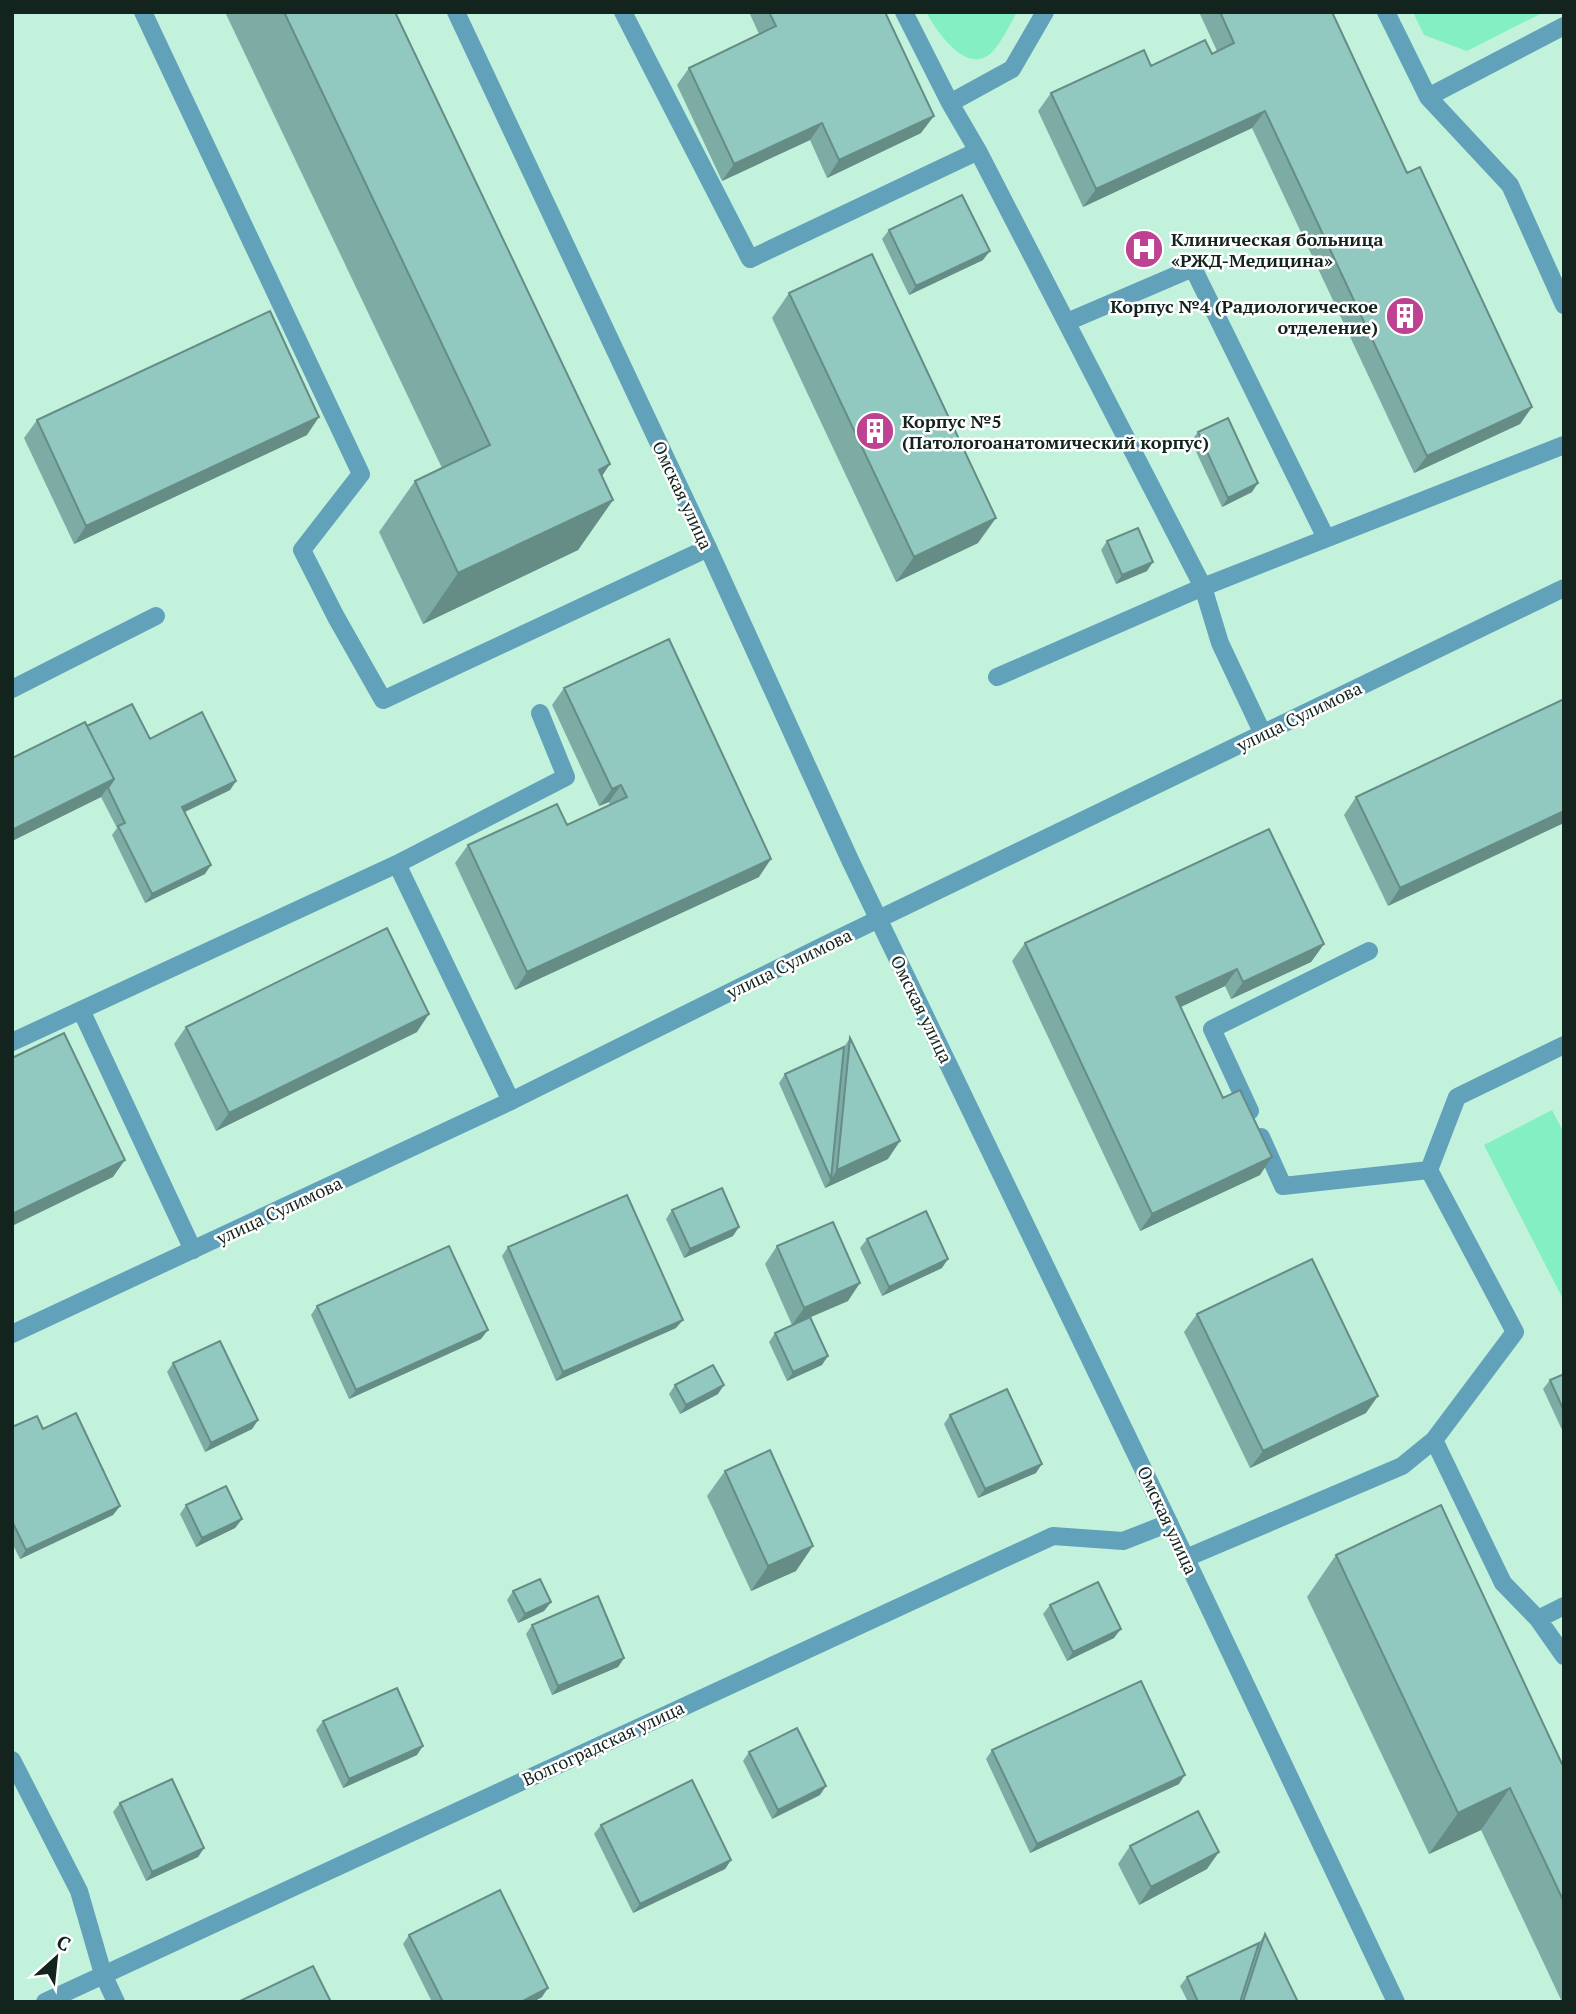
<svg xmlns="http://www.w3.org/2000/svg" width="1576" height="2014" font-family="'PT Serif',serif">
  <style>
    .green { fill: #83efc2 }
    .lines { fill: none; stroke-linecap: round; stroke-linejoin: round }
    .service { stroke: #62a1ba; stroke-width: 18 }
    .minor { stroke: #62a1ba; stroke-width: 18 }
    .tertiary { stroke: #62a1ba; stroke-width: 18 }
    .wall { fill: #7daca5 }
    .shaded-wall { fill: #668c86 }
    .building { fill: #91c8c0; stroke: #668c86; stroke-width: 2 }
    .labels { text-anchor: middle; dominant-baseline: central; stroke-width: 5; stroke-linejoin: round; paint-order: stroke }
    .poi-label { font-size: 18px; font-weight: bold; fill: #12241d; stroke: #fff; text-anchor: start }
    .street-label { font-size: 18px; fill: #12241d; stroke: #fff }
  </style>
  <rect width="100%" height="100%" fill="#c2f2dc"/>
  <path class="green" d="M 926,12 L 1017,12 C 1010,24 1003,40 993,51 C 968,78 937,32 926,12 Z
    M 1413,12 L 1544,12 L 1467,51 L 1424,35 Z
    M 1552,1110 L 1564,1133 L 1564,1301 L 1484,1145 Z"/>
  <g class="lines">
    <path class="service" d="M 143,12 L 361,474 L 302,550 L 336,617 L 383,700 L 708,548
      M 623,12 L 750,259 L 978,151
      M 904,12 L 950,103 L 978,151 L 1203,587 L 1220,643 L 1263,734
      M 1386,12 L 1428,97 L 1510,185 L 1564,305
      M 1428,97 L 1564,26
      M 950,103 L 1012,69 L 1045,12
      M 1067,322 L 1193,268 L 1326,538
      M 997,677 L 1203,587 L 1564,445
      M 12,689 L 156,616
      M 397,864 L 511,1101
      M 81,1010 L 193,1250
      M 12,1042 L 397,864 L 566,777 L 540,713
      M 1250,1111 L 1212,1029 L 1369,951
      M 1261,1137 L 1283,1186 L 1429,1170 L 1515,1332 L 1434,1440
      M 1429,1170 L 1457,1097 L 1564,1045
      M 1186,1558 L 1402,1466 L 1434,1440 L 1503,1583 L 1538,1619 L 1564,1656
      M 1538,1619 L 1564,1606"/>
    <path class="minor" d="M 12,1334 L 511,1101 L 829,943 L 1564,588
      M 12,1760 L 79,1891 L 103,1974 L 116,2002
      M 45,2002 L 1053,1536 L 1123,1541 L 1169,1523"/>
    <path class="tertiary" d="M 456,12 L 708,548 L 850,860 L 1169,1523 L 1396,2002"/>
  </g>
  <path class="wall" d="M 225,12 L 395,12 L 610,464 L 602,476 L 613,500 L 578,550 L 423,624 L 379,532 L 415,481 L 442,468 Z
    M 749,12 L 885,12 L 921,133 L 827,178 L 810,140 L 722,181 L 677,85 L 689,68 L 759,34 Z
    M 1199,12 L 1332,12 L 1407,173 L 1532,407 L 1520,424 L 1414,473 L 1252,128 L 1083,207 L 1038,111 L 1051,93 L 1151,66 L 1212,54 L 1217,51 Z
    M 889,230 L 983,260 L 909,295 L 882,239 Z
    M 789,293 L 978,543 L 896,582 L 772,318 Z
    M 37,420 L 307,435 L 74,544 L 24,438 Z
    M 1198,432 L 1252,492 L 1222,507 L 1191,441 Z
    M 1107,541 L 1147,571 L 1116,584 L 1101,550 Z
    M 564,688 L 759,877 L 515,990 L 455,863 L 468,845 L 567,825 L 610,805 L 609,802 L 599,806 L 552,705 Z
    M 1564,699 L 1388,906 L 1344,815 L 1356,797 Z
    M 87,726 L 150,739 L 236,781 L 230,790 L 185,812 L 205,874 L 145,903 L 112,835 L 117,828 L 101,797 L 12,841 L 12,758 Z
    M 1025,943 L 1324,944 L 1311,962 L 1231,999 L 1225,986 L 1180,1007 L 1260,1175 L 1140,1231 L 1012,961 Z
    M 186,1027 L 417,1032 L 216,1131 L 174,1044 Z
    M 850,1038 L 888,1159 L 825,1188 L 779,1083 L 785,1074 L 844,1047 Z
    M 672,1210 L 733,1236 L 684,1258 L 666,1219 Z
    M 867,1239 L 942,1268 L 882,1296 L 860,1248 Z
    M 777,1246 L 848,1301 L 811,1317 L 822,1365 L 787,1381 L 769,1342 L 775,1333 L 792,1325 L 765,1264 Z
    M 508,1247 L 676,1328 L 556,1381 L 502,1256 Z
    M 317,1306 L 481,1339 L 349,1399 L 311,1315 Z
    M 1197,1314 L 1366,1413 L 1250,1468 L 1184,1332 Z
    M 173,1363 L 258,1420 L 252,1429 L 205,1452 L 167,1372 Z
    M 1564,1374 L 1564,1432 L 1563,1432 L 1543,1389 L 1550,1380 Z
    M 675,1385 L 718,1394 L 680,1414 L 669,1394 Z
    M 950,1415 L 1036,1473 L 978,1498 L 944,1424 Z
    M 12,1427 L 43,1429 L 120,1506 L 113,1515 L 20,1559 L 12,1543 Z
    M 725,1471 L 796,1571 L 751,1591 L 707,1496 Z
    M 186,1505 L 242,1519 L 235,1528 L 196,1547 L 180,1514 Z
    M 1336,1555 L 1562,1764 L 1564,1763 L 1564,2002 L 1562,2002 L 1481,1830 L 1429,1854 L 1307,1597 Z
    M 513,1591 L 551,1602 L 544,1611 L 518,1623 L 507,1600 Z
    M 1050,1605 L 1114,1638 L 1067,1661 L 1043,1614 Z
    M 532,1625 L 624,1658 L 618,1667 L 552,1695 L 526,1634 Z
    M 323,1721 L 417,1755 L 343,1788 L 316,1730 Z
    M 992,1750 L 1179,1784 L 1030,1853 L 986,1759 Z
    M 749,1752 L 820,1795 L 772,1819 L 743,1761 Z
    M 120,1803 L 204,1848 L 198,1857 L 146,1881 L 113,1812 Z
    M 601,1825 L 731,1860 L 725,1869 L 633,1913 L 594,1834 Z
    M 1130,1846 L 1207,1869 L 1139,1905 L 1118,1864 Z
    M 1265,1934 L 1298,2002 L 1188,2002 L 1180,1986 L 1187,1977 L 1259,1943 Z
    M 409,1935 L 542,1997 L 533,2002 L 432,2002 L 403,1944 Z"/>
  <path class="shaded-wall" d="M 1265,111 L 1252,128 L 1083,207 L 1096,189 Z
    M 934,116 L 921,133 L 827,178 L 839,160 Z
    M 822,123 L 810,140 L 722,181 L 734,164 Z
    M 990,251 L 983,260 L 909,295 L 916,286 Z
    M 1532,407 L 1520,424 L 1414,473 L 1427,456 Z
    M 319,417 L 307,435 L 74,544 L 86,526 Z
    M 610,464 L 575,515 L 599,470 Z
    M 1258,483 L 1252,492 L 1222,507 L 1228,498 Z
    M 613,500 L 578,550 L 423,624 L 458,573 Z
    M 996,518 L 978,543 L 896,582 L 914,557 Z
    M 1153,562 L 1147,571 L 1116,584 L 1122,575 Z
    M 114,779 L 101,797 L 12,841 L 12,830 Z
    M 236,781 L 230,790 L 176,816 L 182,807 Z
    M 621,785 L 609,802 L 599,806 L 612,789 Z
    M 1564,811 L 1564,823 L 1388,906 L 1400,888 Z
    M 771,859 L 759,877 L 515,990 L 527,972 Z
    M 211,865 L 205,874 L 145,903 L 152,894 Z
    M 1324,944 L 1311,962 L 1231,999 L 1243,982 Z
    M 1237,969 L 1225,986 L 1164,1015 L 1176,997 Z
    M 429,1014 L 417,1032 L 216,1131 L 229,1113 Z
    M 900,1141 L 888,1159 L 825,1188 L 837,1170 Z
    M 1272,1157 L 1260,1175 L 1140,1231 L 1152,1214 Z
    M 125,1160 L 113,1177 L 12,1226 L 12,1214 Z
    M 739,1227 L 733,1236 L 684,1258 L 690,1249 Z
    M 948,1259 L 942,1268 L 882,1296 L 889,1287 Z
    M 860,1283 L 848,1301 L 792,1325 L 804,1308 Z
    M 683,1320 L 676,1328 L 556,1381 L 563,1372 Z
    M 488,1330 L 481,1339 L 349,1399 L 356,1390 Z
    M 828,1356 L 822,1365 L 787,1381 L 793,1372 Z
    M 724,1385 L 718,1394 L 680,1414 L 686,1405 Z
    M 1378,1396 L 1366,1413 L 1250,1468 L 1263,1451 Z
    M 258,1420 L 252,1429 L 205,1452 L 211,1443 Z
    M 1042,1464 L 1036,1473 L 978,1498 L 985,1489 Z
    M 120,1506 L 113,1515 L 20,1559 L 26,1550 Z
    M 242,1519 L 235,1528 L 196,1547 L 202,1538 Z
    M 813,1546 L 796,1571 L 751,1591 L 768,1566 Z
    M 551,1602 L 544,1611 L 518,1623 L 525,1614 Z
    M 1121,1629 L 1114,1638 L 1067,1661 L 1073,1652 Z
    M 624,1658 L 618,1667 L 552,1695 L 558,1686 Z
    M 423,1746 L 417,1755 L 343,1788 L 349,1779 Z
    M 1185,1775 L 1179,1784 L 1030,1853 L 1037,1844 Z
    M 826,1786 L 820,1795 L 772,1819 L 778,1810 Z
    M 1510,1788 L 1481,1830 L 1429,1854 L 1458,1813 Z
    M 204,1848 L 198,1857 L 146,1881 L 152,1872 Z
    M 1219,1852 L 1207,1869 L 1139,1905 L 1151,1887 Z
    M 731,1860 L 725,1869 L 633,1913 L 640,1904 Z
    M 548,1988 L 542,1997 L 533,2002 L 521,2002 Z"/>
  <path class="building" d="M 284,12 L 395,12 L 610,464 L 599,470 L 613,500 L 458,573 L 415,481 L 490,445 Z
    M 769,12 L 885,12 L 934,116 L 839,160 L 822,123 L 734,164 L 689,68 L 776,26 Z
    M 1220,12 L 1332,12 L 1407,173 L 1420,167 L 1532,407 L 1427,456 L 1265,111 L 1096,189 L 1051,93 L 1144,50 L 1151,66 L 1205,40 L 1212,54 L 1234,43 Z
    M 962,195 L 990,251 L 916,286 L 889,230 Z
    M 872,254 L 996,518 L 914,557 L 789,293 Z
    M 270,311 L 319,417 L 86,526 L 37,420 Z
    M 1228,418 L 1258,483 L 1228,498 L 1198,432 Z
    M 1138,528 L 1153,562 L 1122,575 L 1107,541 Z
    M 669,639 L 771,859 L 527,972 L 468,845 L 557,804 L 567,825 L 627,797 L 621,785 L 612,789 L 564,688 Z
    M 1564,699 L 1564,811 L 1400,888 L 1356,797 Z
    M 132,704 L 150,739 L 202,712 L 236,781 L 182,807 L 211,865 L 152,894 L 118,826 L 125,823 L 108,788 L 114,779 L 87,726 Z
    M 85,722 L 114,779 L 12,830 L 12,758 Z
    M 1269,829 L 1324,944 L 1243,982 L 1237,969 L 1176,997 L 1223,1098 L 1240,1090 L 1272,1157 L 1152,1214 L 1025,943 Z
    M 387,928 L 429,1014 L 229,1113 L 186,1027 Z
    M 64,1033 L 125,1160 L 12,1214 L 12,1058 Z
    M 850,1038 L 900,1141 L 837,1170 Z
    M 844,1047 L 831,1179 L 785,1074 Z
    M 722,1188 L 739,1227 L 690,1249 L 672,1210 Z
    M 627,1195 L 683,1320 L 563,1372 L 508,1247 Z
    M 926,1211 L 948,1259 L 889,1287 L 867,1239 Z
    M 833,1222 L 860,1283 L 804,1308 L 777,1246 Z
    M 449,1246 L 488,1330 L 356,1390 L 317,1306 Z
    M 1312,1259 L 1378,1396 L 1263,1451 L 1197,1314 Z
    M 810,1317 L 828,1356 L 793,1372 L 775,1333 Z
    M 220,1341 L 258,1420 L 211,1443 L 173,1363 Z
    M 713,1365 L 724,1385 L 686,1405 L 675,1385 Z
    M 1564,1374 L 1564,1411 L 1550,1380 Z
    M 1007,1389 L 1042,1464 L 985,1489 L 950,1415 Z
    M 76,1413 L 120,1506 L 26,1550 L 12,1521 L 12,1427 L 37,1416 L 43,1429 Z
    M 770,1450 L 813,1546 L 768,1566 L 725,1471 Z
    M 226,1486 L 242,1519 L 202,1538 L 186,1505 Z
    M 1441,1505 L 1562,1764 L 1564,1763 L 1564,1902 L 1510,1788 L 1458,1813 L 1336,1555 Z
    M 540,1579 L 551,1602 L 525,1614 L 513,1591 Z
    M 1098,1582 L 1121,1629 L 1073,1652 L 1050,1605 Z
    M 598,1596 L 624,1658 L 558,1686 L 532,1625 Z
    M 1141,1681 L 1185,1775 L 1037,1844 L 992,1750 Z
    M 397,1688 L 423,1746 L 349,1779 L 323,1721 Z
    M 797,1728 L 826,1786 L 778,1810 L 749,1752 Z
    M 172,1779 L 204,1848 L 152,1872 L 120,1803 Z
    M 692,1780 L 731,1860 L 640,1904 L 601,1825 Z
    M 1198,1811 L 1219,1852 L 1151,1887 L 1130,1846 Z
    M 500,1890 L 548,1988 L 521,2002 L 443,2002 L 409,1935 Z
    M 1265,1934 L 1298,2002 L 1243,2002 Z
    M 1259,1943 L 1240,2002 L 1198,2002 L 1187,1977 Z
    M 313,1966 L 331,2002 L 238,2002 Z"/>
  <defs>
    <g id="hospital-disc" transform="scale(2.0125)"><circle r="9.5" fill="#be4292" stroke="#fff"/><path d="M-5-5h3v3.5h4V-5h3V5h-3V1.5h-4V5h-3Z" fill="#fff"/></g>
    <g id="building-disc" transform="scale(2.0125)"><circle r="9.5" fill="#be4292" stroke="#fff"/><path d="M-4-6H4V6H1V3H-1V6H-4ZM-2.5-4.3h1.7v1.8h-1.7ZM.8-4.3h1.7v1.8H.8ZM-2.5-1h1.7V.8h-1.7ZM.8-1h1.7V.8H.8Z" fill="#fff"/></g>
  </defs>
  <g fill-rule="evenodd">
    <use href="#hospital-disc" x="1144" y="249"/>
    <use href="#building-disc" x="1405" y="316"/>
    <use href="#building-disc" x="875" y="431"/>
  </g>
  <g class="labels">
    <g class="poi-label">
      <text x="1171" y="239">Клиническая больница<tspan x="1171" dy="21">«РЖД-Медицина»</tspan></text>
      <text x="1378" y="306" text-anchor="end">Корпус №4 (Радиологическое<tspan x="1378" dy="21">отделение)</tspan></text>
      <text x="902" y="421">Корпус №5<tspan x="902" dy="21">(Патологоанатомический корпус)</tspan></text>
    </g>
    <g class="street-label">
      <text transform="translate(683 495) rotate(65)">Омская улица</text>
      <text transform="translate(1299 716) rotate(-26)">улица Сулимова</text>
      <text transform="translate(789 963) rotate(-26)">улица Сулимова</text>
      <text transform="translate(922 1009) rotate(64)">Омская улица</text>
      <text transform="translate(279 1210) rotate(-25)">улица Сулимова</text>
      <text transform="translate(1168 1520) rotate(65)">Омская улица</text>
      <text transform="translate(603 1743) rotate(-25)">Волгоградская улица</text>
    </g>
  </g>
  <rect width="1576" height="2014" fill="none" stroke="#12241d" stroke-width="28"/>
  <g transform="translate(56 1958) rotate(27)" stroke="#ffffff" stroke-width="5" paint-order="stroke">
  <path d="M0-5L12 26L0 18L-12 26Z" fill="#12241d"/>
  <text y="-10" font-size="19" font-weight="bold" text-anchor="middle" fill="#12241d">С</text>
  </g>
</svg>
